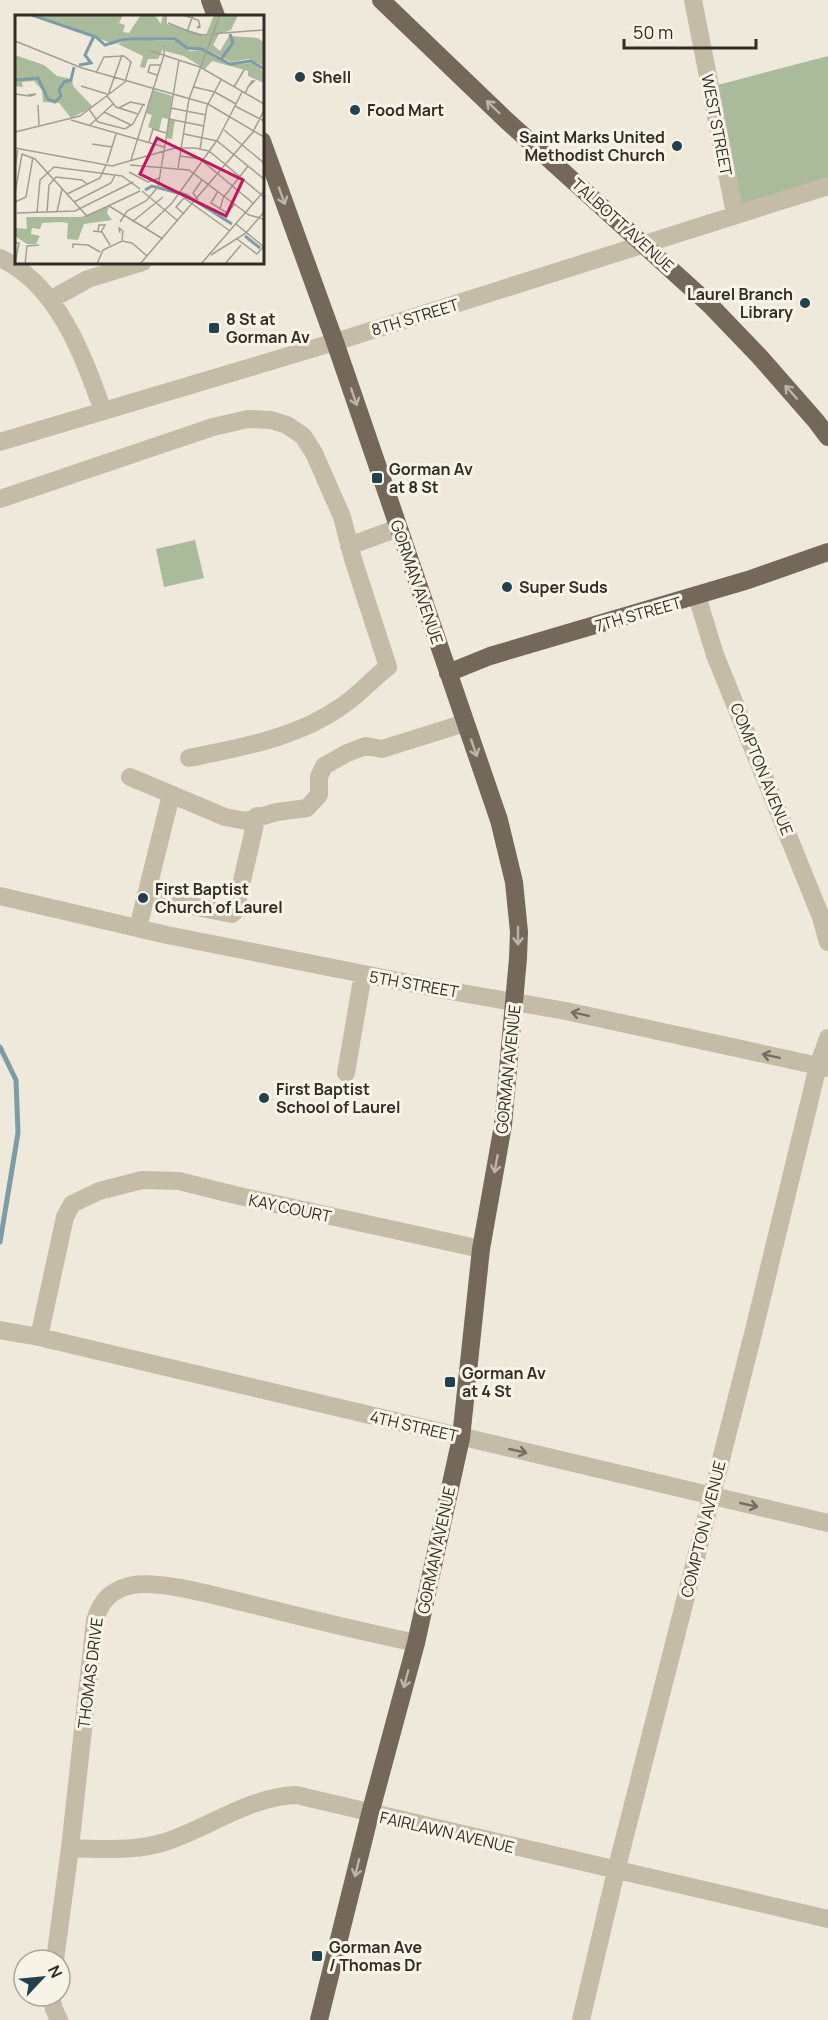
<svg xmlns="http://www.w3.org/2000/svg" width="828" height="2020" font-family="Manrope,sans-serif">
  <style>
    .green { fill: #aabb9c }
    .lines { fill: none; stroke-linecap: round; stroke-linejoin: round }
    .stream { stroke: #7d9ca8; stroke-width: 5 }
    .minor { stroke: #c5bca8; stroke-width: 18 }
    .major { stroke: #73685a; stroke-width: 18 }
    .oneway { stroke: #bcb4a7 }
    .oneway2 { stroke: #746d61 }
    .poi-dot { fill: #22414f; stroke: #f7f3e6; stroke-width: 2 }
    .labels { text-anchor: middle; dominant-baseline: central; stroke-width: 6; stroke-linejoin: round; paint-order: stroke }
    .poi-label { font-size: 16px; font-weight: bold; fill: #322d27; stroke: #f7f3e6; text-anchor: start }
    .street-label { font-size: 16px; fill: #322d27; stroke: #f7f3e6 }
    .inset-river { fill: none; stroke: #7d9ca8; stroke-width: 3 }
    .inset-road { fill: none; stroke: #a39e92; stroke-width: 1.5 }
    .view { fill: #c2185b; fill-opacity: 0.15; stroke: #c2185b; stroke-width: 3 }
    .inset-edge { fill: none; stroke: #322d27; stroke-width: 3 }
  </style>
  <rect width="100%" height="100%" fill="#eee9da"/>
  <path class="green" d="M 828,56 L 828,186 L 735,214 L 710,87 Z
    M 195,540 L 204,578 L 164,587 L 156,549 Z"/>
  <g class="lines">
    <path class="stream" d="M 0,1047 L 16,1080 L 18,1133 L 0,1242"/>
    <path class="minor" d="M 693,0 L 735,214
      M 0,258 C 58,285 83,355 103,411
      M 50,300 L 88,279 L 143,262
      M 0,442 L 335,342 L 828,186
      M 0,499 L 213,427 L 248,419 L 271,420 L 287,425 L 303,436 L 314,453 L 342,517 L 353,559 L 388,667 C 372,679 359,695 342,706 C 297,738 242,747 189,758
      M 349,546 L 398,528
      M 697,596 L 715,655 L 821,917 L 828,942
      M 130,777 L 225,817 L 246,821 L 277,812 L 307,808 L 319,795 L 319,777 L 324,766 L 347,753 L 366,746 L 382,749 L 465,723
      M 0,896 L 167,935 L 439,989 L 566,1011 L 828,1068
      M 146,897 L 232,914 L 235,911 L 257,816
      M 138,928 L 171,795
      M 346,1073 L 363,974
      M 0,1330 L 39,1337 L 828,1523
      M 39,1337 L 65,1217 L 72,1204 L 99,1191 L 142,1180 L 179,1181 L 235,1195 L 481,1249
      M 70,1848 C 105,1849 138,1852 171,1840 C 213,1825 250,1797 296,1795 L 828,1919
      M 55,1960 L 70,1848 L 95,1620 C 101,1600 112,1589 133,1585 C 162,1580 220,1597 250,1604 C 305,1618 360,1631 416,1643
      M 51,1996 L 54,2009 L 59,2020
      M 581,2020 L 616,1871 L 754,1330 L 818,1066 L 828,1038"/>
    <path class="major" d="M 210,0 L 216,16
      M 381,0 L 506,120 L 710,305 L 759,356 L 816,421 L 828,437
      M 262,141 L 335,342 L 499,820 L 514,882 L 519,932 L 518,958 L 503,1125 L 481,1249 L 461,1438 L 416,1643 L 370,1814 L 319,2020
      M 448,673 L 490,656 L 748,580 L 828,552"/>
  </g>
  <defs><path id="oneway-shaft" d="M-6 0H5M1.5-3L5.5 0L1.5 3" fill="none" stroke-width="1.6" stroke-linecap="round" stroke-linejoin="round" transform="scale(1.5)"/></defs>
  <g class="oneway">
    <use href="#oneway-shaft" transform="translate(493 107) rotate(-136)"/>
    <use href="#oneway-shaft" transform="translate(282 196) rotate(70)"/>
    <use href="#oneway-shaft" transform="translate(791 392) rotate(-132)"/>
    <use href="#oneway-shaft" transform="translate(354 397) rotate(71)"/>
    <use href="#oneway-shaft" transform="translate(474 748) rotate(71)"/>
    <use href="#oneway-shaft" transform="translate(518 936) rotate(90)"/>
    <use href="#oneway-shaft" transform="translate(496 1164) rotate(100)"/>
    <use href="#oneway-shaft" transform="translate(406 1679) rotate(105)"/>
    <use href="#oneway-shaft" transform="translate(357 1868) rotate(104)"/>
  </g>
  <g class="oneway2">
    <use href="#oneway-shaft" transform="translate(580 1014) rotate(-168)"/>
    <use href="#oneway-shaft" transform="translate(771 1056) rotate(-168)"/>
    <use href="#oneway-shaft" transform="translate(518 1451) rotate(13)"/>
    <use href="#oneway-shaft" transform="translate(749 1505) rotate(13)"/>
  </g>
  <g class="poi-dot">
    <circle cx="300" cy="77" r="6"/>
    <circle cx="355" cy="110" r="6"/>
    <circle cx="677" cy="146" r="6"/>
    <circle cx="805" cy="303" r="6"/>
    <rect x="208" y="322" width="12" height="12" rx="3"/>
    <rect x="371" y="472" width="12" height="12" rx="3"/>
    <circle cx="507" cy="587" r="6"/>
    <circle cx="143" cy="898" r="6"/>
    <circle cx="264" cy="1098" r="6"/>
    <rect x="444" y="1376" width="12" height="12" rx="3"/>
    <rect x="311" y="1950" width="12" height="12" rx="3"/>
  </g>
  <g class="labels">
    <g class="poi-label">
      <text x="312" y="77">Shell</text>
      <text x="367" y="110">Food Mart</text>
      <text x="665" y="137" text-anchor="end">Saint Marks United<tspan x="665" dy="18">Methodist Church</tspan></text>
      <text x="793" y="294" text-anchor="end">Laurel Branch<tspan x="793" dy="18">Library</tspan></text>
      <text x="226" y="319">8 St at<tspan x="226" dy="18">Gorman Av</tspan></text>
      <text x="389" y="469">Gorman Av<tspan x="389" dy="18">at 8 St</tspan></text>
      <text x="519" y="587">Super Suds</text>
      <text x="155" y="889">First Baptist<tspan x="155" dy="18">Church of Laurel</tspan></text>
      <text x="276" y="1089">First Baptist<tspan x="276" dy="18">School of Laurel</tspan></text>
      <text x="462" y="1373">Gorman Av<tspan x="462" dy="18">at 4 St</tspan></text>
      <text x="329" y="1947">Gorman Ave<tspan x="329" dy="18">/ Thomas Dr</tspan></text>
    </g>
    <g class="street-label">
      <text transform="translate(717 125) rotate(79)">WEST STREET</text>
      <text transform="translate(623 225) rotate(42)">TALBOTT AVENUE</text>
      <text transform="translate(415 317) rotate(-17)">8TH STREET</text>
      <text transform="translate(417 582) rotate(71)">GORMAN AVENUE</text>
      <text transform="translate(638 614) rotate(-16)">7TH STREET</text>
      <text transform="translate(762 769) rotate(68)">COMPTON AVENUE</text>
      <text transform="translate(414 984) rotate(10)">5TH STREET</text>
      <text transform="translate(508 1069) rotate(-84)">GORMAN AVENUE</text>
      <text transform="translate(290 1208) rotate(12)">KAY COURT</text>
      <text transform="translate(414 1426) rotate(13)">4TH STREET</text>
      <text transform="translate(703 1529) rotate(-76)">COMPTON AVENUE</text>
      <text transform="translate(436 1550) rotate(-78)">GORMAN AVENUE</text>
      <text transform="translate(90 1673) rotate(-83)">THOMAS DRIVE</text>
      <text transform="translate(447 1832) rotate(13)">FAIRLAWN AVENUE</text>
    </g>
  </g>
  <g transform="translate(15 15)">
    <rect width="249" height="249" fill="#eee9da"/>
    <path d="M 19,0 L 108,0 L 104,8 L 110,10 L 108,17 L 114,18 L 125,1 L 140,1 L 146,9 L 148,0 L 152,0 L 152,9 L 191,20 L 199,0 L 223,0 L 216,15 L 204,19 L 198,30 L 205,36 L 214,21 L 243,23 L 249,28 L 249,51 L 234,44 L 216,47 L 190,34 L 172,32 L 158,23 L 134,26 L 111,22 L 96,28 ZM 110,25 L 161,26 L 175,36 L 187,35 L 215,49 L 238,48 L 249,57 L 249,68 L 233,61 L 233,56 L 197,46 L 190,54 L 169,41 L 150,36 L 150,30 L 143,44 L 133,44 L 130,53 L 125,52 L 128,41 L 103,29 ZM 0,40 L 29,50 L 42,61 L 57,64 L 58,71 L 78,92 L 56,103 L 44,88 L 28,87 L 27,75 L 19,66 L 7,67 L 8,72 L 0,71 ZM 138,75 L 157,81 L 154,103 L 160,105 L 157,124 L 151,123 L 153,104 L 147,103 L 144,116 L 133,112 L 137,100 L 131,98 ZM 94,191 L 92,198 L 97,205 L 69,209 L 63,225 L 52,224 L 53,208 L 46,207 L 27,208 L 25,214 L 17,213 L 16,219 L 25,221 L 21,229 L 12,229 L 0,221 L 0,213 L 12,214 L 11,202 L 66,202 Z" fill="#aabb9c"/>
    <path class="inset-river" d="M 17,0 L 81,22 L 90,30 L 110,24 L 160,24 L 172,33 L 187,34 L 215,49 L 236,46 L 249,54M 207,43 L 218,28 L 215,19M 64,50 L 76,48 L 70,40 L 79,21M 0,65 L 23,63 L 33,84 L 40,87 L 46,81 L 44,75 L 49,67 L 56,65 L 59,52M 130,175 L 137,171 L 171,180 L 217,209M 230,221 L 245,233"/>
    <path class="inset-road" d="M 168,0 L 183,5 L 184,7 L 185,12 L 182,13 L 185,10M 153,8 L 183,20 L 249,15M 172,17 L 178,0M 0,26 L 67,53 L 193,89 L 249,122M 136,36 L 185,52 L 249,89M 81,58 L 89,42 L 109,41 L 116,47 L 110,67M 142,60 L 133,57 L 135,50 L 146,50M 66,71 L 92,79M 179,72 L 200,77 L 221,89M 219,72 L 229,55M 0,79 L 15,81 L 21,79 L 13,80M 230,79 L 232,74 L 233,72 L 237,66 L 239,66 L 233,72M 93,80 L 107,40M 92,81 L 101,92 L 123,99M 23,90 L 24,110M 220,91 L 249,106M 104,93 L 115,87 L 130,90M 156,93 L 191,100M 74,94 L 83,107 L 110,114 L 118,109 L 128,90M 89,97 L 116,110M 154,104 L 189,111M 56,105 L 149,132M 74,111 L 98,89M 209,115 L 249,148M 0,117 L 65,101 L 110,67M 169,119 L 202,126 L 249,164M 134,127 L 138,114 L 151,118M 77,129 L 97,132M 0,133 L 97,151 L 160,133 L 180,133 L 194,136 L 249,182M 185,134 L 192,91 L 206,65M 165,141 L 185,144 L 239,189M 116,145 L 149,40 L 149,30M 92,148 L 101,119M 115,150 L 174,155 L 234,200 L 249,204M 0,153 L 3,133M 163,153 L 174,84 L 205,0M 114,157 L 133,167 L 144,163M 127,176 L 163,206M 203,176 L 196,188 L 212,198 L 220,189M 0,178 L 7,139 L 20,144 L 72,201 L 125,176M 52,179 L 85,163 L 91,150M 183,185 L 178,178 L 187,165M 0,187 L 11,182 L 18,142M 59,187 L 96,168 L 100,160M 94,191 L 148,224M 205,194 L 208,183 L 233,151M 32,197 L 34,170 L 41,162 L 67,165 L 72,169M 42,197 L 47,174M 2,198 L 60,196 L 118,167M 22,198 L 25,165 L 39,152 L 107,161 L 125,174M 169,199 L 161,192 L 169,183 L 215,216M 105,207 L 112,196 L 131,186 L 143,172 L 164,45M 117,207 L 148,182M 221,209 L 249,232M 130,214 L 157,188 L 203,124 L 227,77M 78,216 L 87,217 L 95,230M 83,216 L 84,210 L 90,210 L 86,217M 105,218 L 104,213 L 108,216 L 107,226M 222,224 L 242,239 L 248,232M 0,228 L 4,228 L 0,248M 58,233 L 58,229 L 73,230 L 85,237M 196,240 L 231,218 L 249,197M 10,249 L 12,231 L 24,230M 82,249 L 88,235 L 107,226 L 117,228 L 132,241M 125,249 L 238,117 L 249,95M 186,249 L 249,176M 210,249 L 226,230"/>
    <path class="view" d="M 142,123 L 228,165 L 211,201 L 125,159 Z"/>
    <rect width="249" height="249" class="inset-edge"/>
  </g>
  <g transform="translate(42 1978) rotate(64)"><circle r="28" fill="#f7f3e6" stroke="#a8a49a" stroke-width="1.5"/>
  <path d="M0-4.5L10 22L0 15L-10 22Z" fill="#22414f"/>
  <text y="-9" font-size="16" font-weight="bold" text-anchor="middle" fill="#322d27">N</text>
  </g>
  <path d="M624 39v9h132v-9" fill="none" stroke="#322d27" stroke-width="3"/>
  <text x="633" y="39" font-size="18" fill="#322d27" stroke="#f7f3e6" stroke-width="4.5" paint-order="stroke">50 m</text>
</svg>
